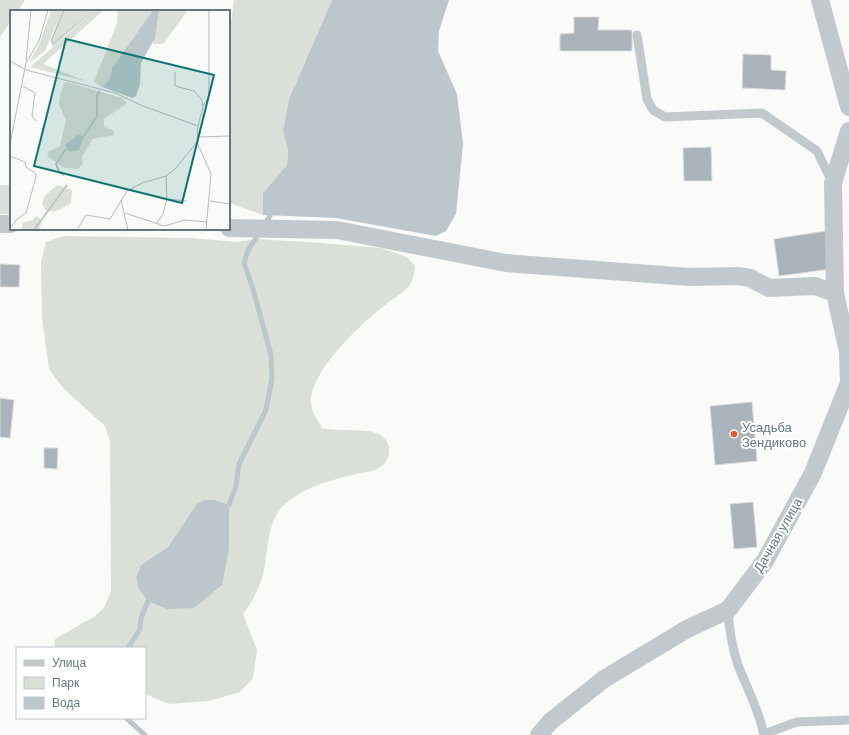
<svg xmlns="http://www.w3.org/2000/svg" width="849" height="735" font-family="'DM Sans',sans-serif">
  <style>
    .green { fill: #dadfd7; fill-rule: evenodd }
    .water { fill: #bbc7cb }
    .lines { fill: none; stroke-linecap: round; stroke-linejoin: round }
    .stream { stroke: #bbc7cb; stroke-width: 5 }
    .building { fill: #aab3b9; stroke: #dcdcda }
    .service { stroke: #c3c8cc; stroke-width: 9 }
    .minor { stroke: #c3c8cc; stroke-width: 18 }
    .poi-dot { fill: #e4572e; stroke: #fff; stroke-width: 1.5 }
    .labels { text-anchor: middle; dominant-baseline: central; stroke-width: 4; stroke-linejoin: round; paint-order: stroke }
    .poi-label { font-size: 13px; fill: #657683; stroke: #fff; text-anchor: start }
    .street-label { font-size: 13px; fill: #657683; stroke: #fff }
    .inset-river { fill: none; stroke: #bbc7cb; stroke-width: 2 }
    .inset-road { fill: none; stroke: #b5bdc2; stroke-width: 1 }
    .view { fill: #0f766e; fill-opacity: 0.15; stroke: #0f766e; stroke-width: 2 }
    .inset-edge { fill: none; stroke: #657683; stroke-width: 2 }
  </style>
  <rect width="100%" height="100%" fill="#fafaf8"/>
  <path class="green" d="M 0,0 L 25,0 L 18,11 L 11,11 L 11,21 L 0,37 Z
    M 234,0 L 332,0 L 289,99 L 283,131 L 288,150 L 287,165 L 263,193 L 263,215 L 229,203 L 229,40 Z
    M 0,185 L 11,185 L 11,214 L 0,214 Z
    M 64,236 L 190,238 L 238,242 L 255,239 L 321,243 L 381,248 L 407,257 L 415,266 C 413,293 398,293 380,309 C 358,327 303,378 312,409 C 314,416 319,422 322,428 C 339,432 363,428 376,433 C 393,439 393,460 379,468 C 373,472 363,472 356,474 C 329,481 301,487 282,507 C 267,524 268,550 264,571 C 260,586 253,601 243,614 L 257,650 L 253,678 L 240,692 L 209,701 L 169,704 L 145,694 L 145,648 L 54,648 L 55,639 L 95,616 L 104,608 L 111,591 L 110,441 L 105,426 L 63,388 L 49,369 L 42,318 L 41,262 L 46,242 ZM 196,505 L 148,601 L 141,565 L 168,547 Z"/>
  <path class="water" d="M 332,0 L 449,0 L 439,31 L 438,51 L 457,94 L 463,144 L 456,214 L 446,231 L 436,236 L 336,218 L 263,215 L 263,193 L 287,165 L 288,150 L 283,131 L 289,99 Z
    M 204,500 L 215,500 L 229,505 L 229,549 L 222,585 L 194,608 L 167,609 L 148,601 L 139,589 L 136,578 L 141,565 L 168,547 L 196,505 Z"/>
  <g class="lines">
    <path class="stream" d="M 264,225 L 270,216
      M 229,505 L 236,486 L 239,464 L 266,410 L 272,378 L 271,355 L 253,289 L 244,263 L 248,250 L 260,232
      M 128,648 L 140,629 L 141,618 L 148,601
      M 126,718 L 145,735"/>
  </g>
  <path class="building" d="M 574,17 L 599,17 L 598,30 L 632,30 L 632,51 L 560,51 L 560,34 L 574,33 Z
    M 743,54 L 771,55 L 771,70 L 786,71 L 785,90 L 742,88 Z
    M 711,147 L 712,181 L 684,181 L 683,148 Z
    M 826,231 L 831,269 L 779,276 L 774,239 Z
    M 0,264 L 20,265 L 19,287 L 0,287 Z
    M 0,398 L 14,400 L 10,438 L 0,437 Z
    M 752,402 L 757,461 L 715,465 L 710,406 Z
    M 44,448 L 58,448 L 57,469 L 44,468 Z
    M 753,502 L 757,547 L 734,549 L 730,504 Z"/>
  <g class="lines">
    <path class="service" d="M 637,35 L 647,99 L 653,110 L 665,117 L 762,113 L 817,151 L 832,182
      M 728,610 C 729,629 732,647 738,665 C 747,688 759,710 764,735
      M 764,734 L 797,722 L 849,720"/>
    <path class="minor" d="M 820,0 L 849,107
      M 0,224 L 11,224
      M 229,228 L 337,230 L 506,263 L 690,277 L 738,276 L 750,278 L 769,288 L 815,286 L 835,293 L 848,352 L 849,383 L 813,473 L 765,561 L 728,610 L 687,629 L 604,679 L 551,721 L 539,735
      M 835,293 L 833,183 L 849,131"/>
  </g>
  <circle class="poi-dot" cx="734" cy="434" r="4"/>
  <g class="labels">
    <g class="poi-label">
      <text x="742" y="427">Усадьба<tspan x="742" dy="15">Зендиково</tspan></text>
    </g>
    <g class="street-label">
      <text transform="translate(778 535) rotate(-60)">Дачная улица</text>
    </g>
  </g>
  <g transform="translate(10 10)">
    <rect width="220" height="220" fill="#fafaf8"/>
    <path d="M 41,0 L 52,0 L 50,6 L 52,0 L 82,0 L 46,34 L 85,0 L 94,0 L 33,54 L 78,72 L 20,57 L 43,37 L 41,31 L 49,7 L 35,41 L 19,53 L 30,33 ZM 108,0 L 143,0 L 102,58 L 99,70 L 92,77 L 84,72 L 107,13 ZM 149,0 L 178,0 L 153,34 L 143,34 ZM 57,72 L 112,88 L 117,93 L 94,109 L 94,117 L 103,120 L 104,125 L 83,129 L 72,146 L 73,153 L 68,159 L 55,158 L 37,146 L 38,142 L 50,136 L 56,110 L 49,95 L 50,86 L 54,73 ZM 47,175 L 62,180 L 61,193 L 47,201 L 36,201 L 32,194 L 35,186 ZM 26,206 L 32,210 L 29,220 L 12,220 L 12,213 L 23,210 Z" fill="#dadfd7"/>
    <path d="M 143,0 L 149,0 L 145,28 L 131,53 L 130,74 L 126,86 L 122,88 L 92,77 L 99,70 L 102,58 ZM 68,125 L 74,126 L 69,140 L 59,142 L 55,135 Z" fill="#bbc7cb"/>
    <path class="inset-river" d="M 74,126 L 87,106 L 87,85 L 90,81M 54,165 L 50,163 L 46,154 L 56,139M 24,220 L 57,175"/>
    <path class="inset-road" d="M 54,0 L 41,31 L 43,34 L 84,0M 0,51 L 16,60 L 105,83 L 133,96 L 188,116 L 187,132 L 165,159 L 156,166 L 132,173 L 117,181 L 100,209 L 76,205 L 67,220M 16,51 L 21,0M 165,62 L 165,76 L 184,81 L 192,90 L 193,96M 13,76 L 25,83 L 22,106 L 26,111M 188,116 L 193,96 L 199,86 L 199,0M 188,127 L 220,126M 187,132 L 201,164 L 196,220M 0,134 L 16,53 L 29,31 L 38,0M 0,146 L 15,152 L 16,157 L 26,164 L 26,167 L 16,203 L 7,209 L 0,219M 157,189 L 177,191M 111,190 L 118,220M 200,191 L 220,194M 115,203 L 154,216 L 175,210 L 197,212M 146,214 L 153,204 L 157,189 L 156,166"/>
    <path class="view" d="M 56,29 L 204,65 L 172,193 L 24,156 Z"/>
    <rect width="220" height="220" class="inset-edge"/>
  </g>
  <rect x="16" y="647" width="130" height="72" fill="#ffffff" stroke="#c1c8cd"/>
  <rect x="24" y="660" width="20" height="6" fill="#c3c8cc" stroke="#c1c8cd"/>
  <text x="52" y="667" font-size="12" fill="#657683">Улица</text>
  <rect x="24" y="677" width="20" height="12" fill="#dadfd7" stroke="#c1c8cd"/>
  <text x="52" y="687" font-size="12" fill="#657683">Парк</text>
  <rect x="24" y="697" width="20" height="12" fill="#bbc7cb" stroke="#c1c8cd"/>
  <text x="52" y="707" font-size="12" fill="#657683">Вода</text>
</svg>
